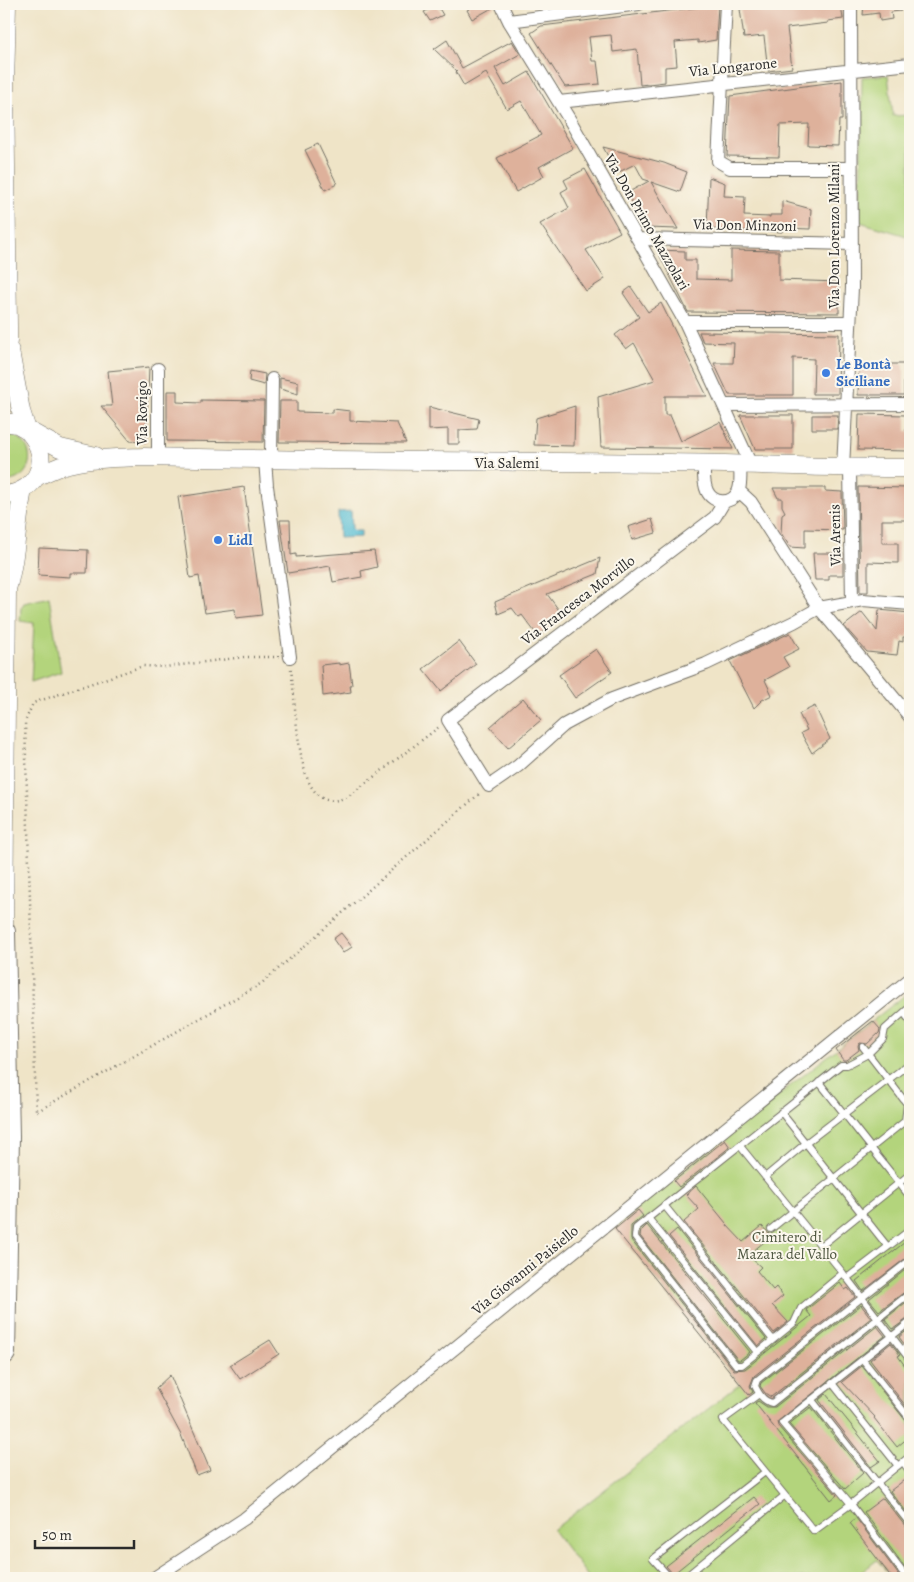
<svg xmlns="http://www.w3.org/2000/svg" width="914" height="1582" font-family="Alegreya,serif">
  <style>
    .green { fill: #b3d47b; stroke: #6f8053 }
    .water { fill: #56bdd3; stroke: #40747f }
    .building { fill: #deb19b }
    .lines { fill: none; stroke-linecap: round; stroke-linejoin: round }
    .service-casing { stroke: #706c62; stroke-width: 8 }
    .minor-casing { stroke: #706c62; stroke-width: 14 }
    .secondary-casing { stroke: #706c62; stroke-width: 19 }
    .motorway-casing { stroke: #706c62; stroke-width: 24 }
    .path { stroke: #706c62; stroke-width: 2.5; stroke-dasharray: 1 4; stroke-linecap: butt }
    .service { stroke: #fff; stroke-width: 6 }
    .minor { stroke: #fff; stroke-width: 12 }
    .secondary { stroke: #fff; stroke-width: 18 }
    .motorway { stroke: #fff; stroke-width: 22 }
    .shop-dot { fill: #3f7fe0; stroke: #fbf7ec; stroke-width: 2 }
    .labels { text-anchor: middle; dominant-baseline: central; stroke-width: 4; stroke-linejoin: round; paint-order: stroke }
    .street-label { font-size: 15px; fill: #2b2b2b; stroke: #fbf7ec }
    .shop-label { font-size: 15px; font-weight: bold; fill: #366cbe; stroke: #fbf7ec; text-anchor: start }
    .park-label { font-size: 15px; fill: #4d553f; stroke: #fbf7ec }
  </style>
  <rect width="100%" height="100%" fill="#fbf7ec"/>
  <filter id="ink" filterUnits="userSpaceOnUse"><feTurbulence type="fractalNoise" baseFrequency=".02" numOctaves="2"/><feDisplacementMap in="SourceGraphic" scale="10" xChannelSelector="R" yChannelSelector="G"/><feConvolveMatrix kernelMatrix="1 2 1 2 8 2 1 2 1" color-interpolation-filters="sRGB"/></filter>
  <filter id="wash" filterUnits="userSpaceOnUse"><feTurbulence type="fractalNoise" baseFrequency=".0096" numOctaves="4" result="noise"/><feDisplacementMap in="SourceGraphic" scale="20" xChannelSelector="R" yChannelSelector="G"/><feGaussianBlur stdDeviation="1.12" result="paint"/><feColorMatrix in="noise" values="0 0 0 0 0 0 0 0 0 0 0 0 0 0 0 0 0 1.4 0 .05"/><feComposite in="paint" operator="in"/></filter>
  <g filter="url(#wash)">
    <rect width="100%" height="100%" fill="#efe4c7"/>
    <path class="green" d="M 888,75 L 893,116 L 910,115 L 910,237 L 860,222 L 862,77 Z
      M 4,434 C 39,435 37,483 4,481 Z
      M 4,501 L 13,502 L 5,562 Z
      M 49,597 L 61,672 L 31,682 L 34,623 L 20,621 L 21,608 L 24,603 Z
      M 910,991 L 910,1578 L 892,1578 L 877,1560 L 854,1578 L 589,1578 L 553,1530 L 740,1384 L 613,1226 Z"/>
    <path class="water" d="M 351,511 L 352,529 L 354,531 L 361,531 L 361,537 L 339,538 L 338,512 Z"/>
    <g id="blocks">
      <path class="building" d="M 467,4 L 493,4 L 494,7 L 472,19 L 467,10 L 469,9 Z
        M 797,4 L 841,4 L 843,19 L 828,21 L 828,23 L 787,28 L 792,68 L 768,71 L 764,36 L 744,38 L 740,9 L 765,5 L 766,9 L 797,6 Z
        M 864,4 L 900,4 L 901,11 L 891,12 L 892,19 L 880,21 L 879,13 L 863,15 Z
        M 437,5 L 443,15 L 430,21 L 424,12 Z
        M 718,5 L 716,40 L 698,43 L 698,40 L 675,42 L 677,66 L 665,67 L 665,82 L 640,85 L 637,49 L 613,52 L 611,35 L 589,37 L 592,61 L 597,61 L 600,84 L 565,87 L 531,33 L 541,26 Z
        M 447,40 L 462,68 L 512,41 L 520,54 L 495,68 L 505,86 L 529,72 L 573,148 L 539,167 L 544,176 L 516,192 L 497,158 L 541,135 L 521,101 L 507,109 L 486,73 L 464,86 L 456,72 L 457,71 L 434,49 Z
        M 842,81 L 842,120 L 839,120 L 838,146 L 808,145 L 809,124 L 780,125 L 779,157 L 727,156 L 730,96 Z
        M 318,144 L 337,184 L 325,190 L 305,150 Z
        M 603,147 L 664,163 L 687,172 L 680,192 L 651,182 L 678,229 L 646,228 L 627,193 L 649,181 L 643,179 L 635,164 L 617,173 Z
        M 585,169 L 620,232 L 586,250 L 605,279 L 586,291 L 540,224 L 569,208 L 561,192 L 568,188 L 564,180 Z
        M 709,177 L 725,183 L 724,196 L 745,197 L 744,216 L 770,217 L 770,215 L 782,215 L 782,201 L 811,209 L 810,229 L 783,228 L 782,232 L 707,229 Z
        M 657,250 L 685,251 L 685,260 L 696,260 L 696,279 L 731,280 L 731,250 L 779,251 L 779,280 L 839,282 L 839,313 L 688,312 Z
        M 631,287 L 648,312 L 661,303 L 707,396 L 665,396 L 665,415 L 670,415 L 681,441 L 720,422 L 733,449 L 601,447 L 598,397 L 655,380 L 634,343 L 626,349 L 615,335 L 639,317 L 623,293 Z
        M 699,332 L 839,334 L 838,394 L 813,394 L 814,359 L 793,358 L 793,395 L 729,395 L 714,363 L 733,363 L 734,343 L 703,342 Z
        M 875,364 L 904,364 L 904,395 L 858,395 L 859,366 L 875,367 Z
        M 149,367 L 146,442 L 130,441 L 101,406 L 112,406 L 108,371 Z
        M 250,371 L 265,374 L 264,385 L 249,381 Z
        M 280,378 L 298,382 L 298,394 L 280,389 Z
        M 167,391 L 177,391 L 177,402 L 201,403 L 201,400 L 264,401 L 263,442 L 167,441 Z
        M 280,401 L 297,401 L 297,412 L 333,413 L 333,409 L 350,411 L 350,421 L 397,423 L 406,443 L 279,442 Z
        M 575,406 L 574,446 L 534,445 L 536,418 Z
        M 429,407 L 479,419 L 477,429 L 459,430 L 459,444 L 448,444 L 448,429 L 429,430 Z
        M 859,414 L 906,415 L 906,431 L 910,431 L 910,451 L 858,450 Z
        M 740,415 L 793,415 L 793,449 L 755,449 Z
        M 812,415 L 838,415 L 837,429 L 812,429 Z
        M 244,487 L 262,615 L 236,618 L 235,609 L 205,613 L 199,576 L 190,578 L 178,497 Z
        M 858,487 L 910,488 L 910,514 L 907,514 L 907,520 L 882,520 L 882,543 L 898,543 L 898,563 L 868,562 L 868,592 L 860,592 Z
        M 773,488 L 825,488 L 825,491 L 842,492 L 843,530 L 805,529 L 805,548 L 790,547 L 781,533 L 782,514 L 785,512 L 782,506 L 782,498 L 778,498 Z
        M 652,519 L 656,533 L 632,540 L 628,527 Z
        M 280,520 L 290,520 L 291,555 L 296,554 L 296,557 L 374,551 L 377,567 L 361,571 L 362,577 L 333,582 L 330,566 L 288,573 Z
        M 39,548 L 88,550 L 87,573 L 70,573 L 70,577 L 38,575 Z
        M 813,553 L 843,553 L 843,575 L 829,575 L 829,580 L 815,580 Z
        M 600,558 L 597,574 L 547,594 L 564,617 L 538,636 L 522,615 L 519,617 L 512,608 L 498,614 L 495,602 Z
        M 879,610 L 910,613 L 910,634 L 908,634 L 908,637 L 903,637 L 903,642 L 899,641 L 897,655 L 867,652 L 844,626 L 862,612 L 877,631 Z
        M 790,633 L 799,649 L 783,657 L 789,667 L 765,680 L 772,695 L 762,700 L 754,708 L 730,661 Z
        M 459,641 L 476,664 L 441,691 L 423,669 Z
        M 596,649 L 612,672 L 575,698 L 559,675 Z
        M 339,663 L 339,665 L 349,663 L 352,685 L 350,685 L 351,692 L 323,696 L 321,665 Z
        M 523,698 L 541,720 L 508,748 L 490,727 Z
        M 815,706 L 830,739 L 812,753 L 801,733 L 807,730 L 799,714 Z
        M 341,933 L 352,947 L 343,953 L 333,939 Z
        M 873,1021 L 880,1029 L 879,1033 L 867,1044 L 860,1043 L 858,1046 L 859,1050 L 846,1060 L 843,1060 L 836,1050 Z
        M 725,1140 L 730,1147 L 679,1187 L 674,1181 Z
        M 696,1186 L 726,1223 L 725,1223 L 743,1242 L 762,1226 L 771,1236 L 752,1252 L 755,1256 L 751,1258 L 761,1267 L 757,1271 L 773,1290 L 776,1287 L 783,1296 L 772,1305 L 788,1322 L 774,1333 L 684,1222 L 699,1209 L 686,1195 Z
        M 638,1210 L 643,1216 L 631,1226 L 631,1240 L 734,1370 L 745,1369 L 811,1316 L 806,1310 L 840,1283 L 845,1290 L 848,1288 L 855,1297 L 754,1376 L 750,1386 L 753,1392 L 749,1395 L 615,1229 Z
        M 647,1225 L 750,1352 L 740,1360 L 738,1360 L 640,1236 L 641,1231 Z
        M 677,1229 L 766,1339 L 758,1346 L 669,1236 Z
        M 910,1238 L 910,1255 L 863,1291 L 856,1281 Z
        M 910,1266 L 910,1288 L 879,1311 L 869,1299 Z
        M 910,1299 L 910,1317 L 893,1329 L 885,1319 Z
        M 861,1305 L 871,1318 L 771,1397 L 765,1393 L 760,1386 L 761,1383 Z
        M 877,1326 L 885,1336 L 777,1422 L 778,1426 L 837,1495 L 831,1500 L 755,1403 L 758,1401 L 767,1407 L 775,1407 Z
        M 910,1328 L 910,1346 L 907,1348 L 899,1337 Z
        M 270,1340 L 279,1354 L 240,1379 L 230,1365 Z
        M 891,1343 L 900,1355 L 898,1356 L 910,1373 L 909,1410 L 870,1360 Z
        M 862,1366 L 910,1426 L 910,1436 L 897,1447 L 874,1418 L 875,1417 L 842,1382 Z
        M 170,1375 L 210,1470 L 197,1475 L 181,1435 L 156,1388 Z
        M 826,1394 L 880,1461 L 871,1467 L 819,1400 Z
        M 811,1407 L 863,1473 L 845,1489 L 789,1424 Z
        M 908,1477 L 910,1477 L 909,1515 L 890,1491 Z
        M 754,1497 L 760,1504 L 673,1574 L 666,1566 Z
        M 883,1498 L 906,1527 L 910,1530 L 910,1574 L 864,1512 Z
        M 856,1518 L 901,1578 L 892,1578 L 850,1523 Z"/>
    </g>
  </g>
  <g filter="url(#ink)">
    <use href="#blocks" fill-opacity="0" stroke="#706c62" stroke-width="1"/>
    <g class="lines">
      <g class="service-casing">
        <path id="service" d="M 904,1013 L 910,1021
          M 863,1047 L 907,1104 L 910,1104
          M 819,1082 L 910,1197
          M 907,1104 L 905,1121 L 910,1122
          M 781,1112 L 888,1247
          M 740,1146 L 843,1273 L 910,1360
          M 765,1177 L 806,1143 L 910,1063
          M 664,1205 L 773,1340
          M 648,1218 L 757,1352
          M 771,1229 L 905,1121
          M 821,1246 L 910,1174
          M 910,1260 L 757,1380 L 755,1386 C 759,1394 763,1401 772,1403 L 910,1293
          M 843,1273 L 801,1308 L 794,1323 L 742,1365 L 736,1365 L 635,1237 L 636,1228 L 841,1065 L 847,1065 L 868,1054 L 883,1039 L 885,1029 L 910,1007
          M 847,1278 L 910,1230
          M 863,1360 L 910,1419
          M 832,1383 L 898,1466
          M 759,1394 L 723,1420 L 814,1531 L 851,1504 L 910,1456
          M 812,1400 L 910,1524
          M 903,1462 L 910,1472
          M 670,1578 L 653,1559 L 765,1472
          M 684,1578 L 784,1496
          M 907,1578 L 851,1504 L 782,1423 L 910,1322"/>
      </g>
      <g class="minor-casing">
        <path id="minor" d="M 501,4 L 509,21 L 571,122 L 685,322 L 751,465
          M 726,4 L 718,161 L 730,168 L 851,168
          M 509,21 L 639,4
          M 559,102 L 910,64
          M 638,239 L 852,244
          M 685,322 L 850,322
          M 158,369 L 158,458
          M 724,405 L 910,404
          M 265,460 L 267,486 L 290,657
          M 271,460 L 272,379
          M 704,464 C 704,473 703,483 707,491 C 713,504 731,505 738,492 C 742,484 740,473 740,464
          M 843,468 L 852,288 L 851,4
          M 850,468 L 852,602
          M 739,491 L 751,502 L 819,608 L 910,717
          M 724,502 L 715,517 L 448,720 L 489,786 L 518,766 L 564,725 L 612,699 L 706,664 L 794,622 L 819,608 L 863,600 L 910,604
          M 154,1578 L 244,1519 L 910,979"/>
      </g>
      <g class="secondary-casing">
        <path id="secondary" d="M 10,351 L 21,411 L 27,430
          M 4,367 L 8,341 L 8,326 L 5,85 L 7,4
          M 4,422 L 17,424 L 60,448 L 96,456
          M 36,477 C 44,473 53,469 61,466 C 88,458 115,458 143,457 C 319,461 495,461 671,463 C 751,464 830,468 910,468
          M 4,495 C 39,492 52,458 29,432
          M 4,932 L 7,589 C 17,557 16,523 23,490"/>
      </g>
      <g class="motorway-casing">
        <path id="motorway" d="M 4,1353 L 8,1137 L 4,932"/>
      </g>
      <path class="path" d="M 279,657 L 244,657 L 165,667 L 143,666 L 33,703 L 25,722 L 36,1112 L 262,983 L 479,794
        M 291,669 C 295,698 297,763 311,786 C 321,803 334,804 350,795 L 439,727"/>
      <use href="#service" class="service"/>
      <use href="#minor" class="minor"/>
      <use href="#secondary" class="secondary"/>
      <use href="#motorway" class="motorway"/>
    </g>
  </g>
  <g class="shop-dot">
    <circle cx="826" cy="373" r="5"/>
    <circle cx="218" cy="540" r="5"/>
  </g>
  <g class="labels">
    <g class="street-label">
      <text transform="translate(733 67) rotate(-6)">Via Longarone</text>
      <text transform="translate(647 222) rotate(60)">Via Don Primo Mazzolari</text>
      <text transform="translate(745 225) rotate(1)">Via Don Minzoni</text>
      <text transform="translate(834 236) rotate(-90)">Via Don Lorenzo Milani</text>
      <text transform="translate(142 413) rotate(-90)">Via Rovigo</text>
      <text x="507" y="463">Via Salemi</text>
      <text transform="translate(835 535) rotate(-91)">Via Arenis</text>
      <text transform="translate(578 600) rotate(-37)">Via Francesca Morvillo</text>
      <text transform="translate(525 1270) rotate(-39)">Via Giovanni Paisiello</text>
    </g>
    <g class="shop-label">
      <text x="836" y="364">Le Bontà<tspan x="836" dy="17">Siciliane</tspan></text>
      <text x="228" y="540">Lidl</text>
    </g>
    <g class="park-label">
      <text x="787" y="1237">Cimitero di<tspan x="787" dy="17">Mazara del Vallo</tspan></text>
    </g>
  </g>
  <rect width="914" height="1582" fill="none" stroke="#fbf7ec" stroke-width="20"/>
  <path d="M35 1540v8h99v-8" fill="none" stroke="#2b2b2b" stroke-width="2.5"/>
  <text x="42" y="1540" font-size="15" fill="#2b2b2b" stroke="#fbf7ec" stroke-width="4" paint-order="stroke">50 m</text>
</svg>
